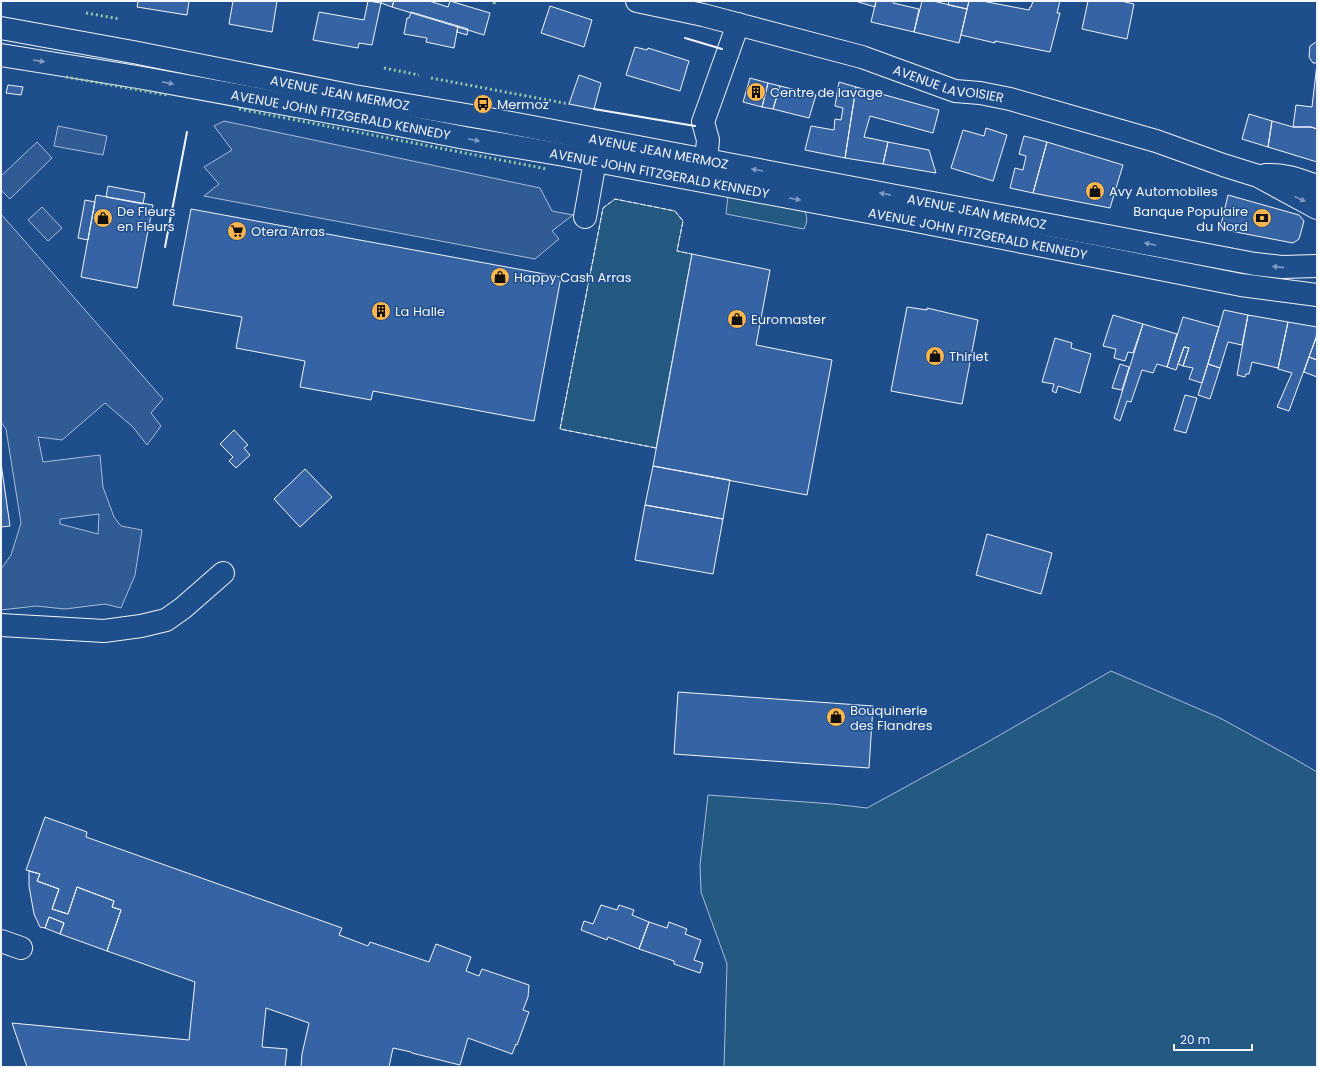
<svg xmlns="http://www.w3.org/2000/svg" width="1318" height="1068" font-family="Poppins,sans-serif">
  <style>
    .green { fill: #245a82; stroke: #a8bbd7 }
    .parking { fill: #305b95; stroke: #a8bbd7; fill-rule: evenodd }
    .building { fill: #3563a3; stroke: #f2f6ff }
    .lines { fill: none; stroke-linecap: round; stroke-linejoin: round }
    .minor-casing { stroke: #f2f6ff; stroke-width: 24 }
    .major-casing { stroke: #f2f6ff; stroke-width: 24 }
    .minor { stroke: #1f4e8c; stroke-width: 22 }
    .major { stroke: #1f4e8c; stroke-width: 22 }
    .hedge { stroke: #97c8a6; stroke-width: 3; stroke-dasharray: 2 3; stroke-linecap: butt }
    .fence { stroke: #f2f6ff; stroke-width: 1; stroke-dasharray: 5 2; stroke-linecap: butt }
    .wall { stroke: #f2f6ff; stroke-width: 2 }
    .oneway { fill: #7e9ac0 }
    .labels { text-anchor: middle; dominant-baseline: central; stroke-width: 3; stroke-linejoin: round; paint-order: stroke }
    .street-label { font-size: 13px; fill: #f2f6ff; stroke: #1f4e8c }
    .poi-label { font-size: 13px; fill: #f2f6ff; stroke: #1f4e8c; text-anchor: start }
  </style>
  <rect width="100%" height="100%" fill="#1f4e8c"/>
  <path class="green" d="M 728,196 L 801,205 C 807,215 809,218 804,229 L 726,214 Z
    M 615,199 L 675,211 L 683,221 L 677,251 L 692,254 L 656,448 L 560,429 L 603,208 Z
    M 1111,671 L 1220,718 L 1293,758 L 1317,772 L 1317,1067 L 724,1067 L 727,964 L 701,892 L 700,865 L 708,795 L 833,804 L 867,808 L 986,743 Z"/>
  <path class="parking" d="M 224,121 L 540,188 L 552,211 L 573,215 L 552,231 L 559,239 L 535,259 L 204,196 L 219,184 L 204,167 L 232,150 L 214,126 Z
    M 58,126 L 107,136 L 103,155 L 54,146 Z
    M 37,142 L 52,158 L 10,199 L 1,190 L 1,176 Z
    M 42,207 L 62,228 L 48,241 L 28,220 Z
    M 1,214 L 163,399 L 151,413 L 161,426 L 147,445 L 133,427 L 105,403 L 62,440 L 38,437 L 43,462 L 100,455 L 103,487 L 114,517 L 121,526 L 142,530 L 135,575 L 121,608 L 105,604 L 65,609 L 36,606 L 1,610 L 1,569 L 11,555 L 21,523 L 6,429 L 1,422 ZM 99,514 L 98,534 L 60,524 L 60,519 Z"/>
  <path class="building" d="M 138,1 L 189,1 L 187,15 L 137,7 Z
    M 233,1 L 277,1 L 272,32 L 229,24 Z
    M 368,1 L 381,3 L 372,45 L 359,43 L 358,48 L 313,40 L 319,12 L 364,20 Z
    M 382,1 L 394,1 L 392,7 L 381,3 Z
    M 394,1 L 429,1 L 448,7 L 450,1 L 490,13 L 484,35 L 392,7 Z
    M 855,1 L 876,1 L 875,7 Z
    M 876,1 L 894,1 L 893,3 L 919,9 L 914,32 L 871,22 Z
    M 922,1 L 933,1 L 967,9 L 959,43 L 914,32 Z
    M 949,1 L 969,1 L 967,9 L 948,5 Z
    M 969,1 L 982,1 L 1029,10 L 1030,7 L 1031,7 L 1033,1 L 1060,1 L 1057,13 L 1060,13 L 1050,52 L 995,41 L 995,43 L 961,35 Z
    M 1088,1 L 1121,1 L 1134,4 L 1127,39 L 1082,29 Z
    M 550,6 L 592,20 L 584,47 L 541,33 Z
    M 411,12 L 458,26 L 454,48 L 426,42 L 427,38 L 404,34 L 407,18 L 409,18 Z
    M 458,26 L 468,29 L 467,35 L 457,32 Z
    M 1316,42 L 1317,42 L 1317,63 L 1313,63 L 1309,57 L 1310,46 Z
    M 635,47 L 647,50 L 648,48 L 689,61 L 680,91 L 626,75 Z
    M 1317,64 L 1317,129 L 1311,127 L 1293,127 L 1296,105 L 1312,107 Z
    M 579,75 L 601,83 L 594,109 L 569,104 Z
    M 750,78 L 768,83 L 762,107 L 743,102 Z
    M 839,82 L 856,87 L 845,158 L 805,150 L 811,126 L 834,130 L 835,119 L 841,120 L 843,108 L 835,106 Z
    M 768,83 L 780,86 L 773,109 L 762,107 Z
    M 8,85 L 23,87 L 21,95 L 6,93 Z
    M 780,86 L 816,95 L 809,118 L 773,109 Z
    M 856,87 L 939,110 L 933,133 L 870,116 L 864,137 L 888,142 L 883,164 L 845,158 Z
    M 1249,114 L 1272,121 L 1268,147 L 1242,139 Z
    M 1272,121 L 1293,127 L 1311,127 L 1317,129 L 1317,162 L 1268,147 Z
    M 986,128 L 1007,135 L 993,181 L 951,168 L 963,130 L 984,136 Z
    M 1024,136 L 1047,142 L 1033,193 L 1010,188 L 1015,168 L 1023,170 L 1026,156 L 1019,154 Z
    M 888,142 L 929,150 L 936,173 L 883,164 Z
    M 1047,142 L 1123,165 L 1110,208 L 1033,193 Z
    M 108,186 L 145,193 L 143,204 L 106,197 Z
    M 96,195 L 153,205 L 137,288 L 81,277 Z
    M 1228,195 L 1299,215 L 1304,221 L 1299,239 L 1293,243 L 1220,229 Z
    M 85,200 L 95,202 L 88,240 L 78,238 Z
    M 191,209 L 561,277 L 534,421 L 373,391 L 371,400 L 300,387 L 305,361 L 236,348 L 242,317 L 173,305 Z
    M 692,254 L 770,270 L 756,345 L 832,360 L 807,495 L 653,466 Z
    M 907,307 L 927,310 L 927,308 L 978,320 L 962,404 L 891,391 Z
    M 1224,310 L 1248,315 L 1242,345 L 1228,342 L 1220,368 L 1208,364 Z
    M 1113,315 L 1143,324 L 1133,353 L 1128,352 L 1125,361 L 1114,358 L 1116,349 L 1103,346 Z
    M 1248,315 L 1288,322 L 1278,368 L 1252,362 L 1249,374 L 1246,374 L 1245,377 L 1237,375 Z
    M 1183,317 L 1219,327 L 1202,383 L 1189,379 L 1193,368 L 1183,366 L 1189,348 L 1184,347 L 1176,370 L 1167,367 Z
    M 1288,322 L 1317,327 L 1316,338 L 1289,411 L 1277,407 L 1292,373 L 1278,369 Z
    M 1143,324 L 1177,334 L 1167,367 L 1157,364 L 1153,373 L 1142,370 L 1131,402 L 1127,401 L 1120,421 L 1114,418 Z
    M 1317,335 L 1317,360 L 1309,357 Z
    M 1055,338 L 1072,343 L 1071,348 L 1091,354 L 1080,393 L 1058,386 L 1056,393 L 1052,391 L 1054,384 L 1042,382 Z
    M 1184,347 L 1189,348 L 1183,366 L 1178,364 Z
    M 1309,357 L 1317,360 L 1317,377 L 1304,372 Z
    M 1120,364 L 1129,367 L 1122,390 L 1112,388 Z
    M 1208,364 L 1220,368 L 1210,399 L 1198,395 Z
    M 1185,395 L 1197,398 L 1186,433 L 1174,430 Z
    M 234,430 L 248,445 L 244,448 L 250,455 L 236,468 L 229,461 L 233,457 L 220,444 Z
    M 1,463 L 10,526 L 1,527 Z
    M 653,466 L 730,480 L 723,519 L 645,505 Z
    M 305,469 L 332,497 L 300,527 L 274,499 Z
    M 645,505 L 723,519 L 713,574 L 635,560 Z
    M 987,534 L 1052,553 L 1041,594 L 976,575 Z
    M 678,692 L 873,706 L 869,768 L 674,754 Z
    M 45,817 L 87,832 L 86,837 L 342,928 L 339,935 L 368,946 L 370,942 L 429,962 L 436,944 L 471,957 L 466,971 L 479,976 L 482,969 L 529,985 L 528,997 L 523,1010 L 529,1012 L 517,1045 L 516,1044 L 512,1054 L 468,1038 L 460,1065 L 412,1053 L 411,1052 L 393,1048 L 389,1067 L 301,1067 L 302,1054 L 309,1023 L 266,1008 L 262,1047 L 287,1049 L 285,1067 L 27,1067 L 12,1023 L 189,1040 L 195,982 L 107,951 L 121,910 L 112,907 L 114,901 L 77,887 L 68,914 L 52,909 L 59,889 L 37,881 L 40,874 L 26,870 Z
    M 29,871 L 40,874 L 37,881 L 59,889 L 52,909 L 68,914 L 77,887 L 114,901 L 112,907 L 121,910 L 107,951 L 60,934 L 64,923 L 49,917 L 45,928 L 40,927 L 34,914 L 29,886 Z
    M 601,905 L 617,910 L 619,905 L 634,910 L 632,915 L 649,922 L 639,949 L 608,937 L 607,940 L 581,930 L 584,921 L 593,924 Z
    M 49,917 L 64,923 L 60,934 L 45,928 Z
    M 649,922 L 667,928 L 669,922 L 687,929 L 685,934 L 701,940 L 694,960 L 703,963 L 700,973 L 674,964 L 674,961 L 639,949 Z"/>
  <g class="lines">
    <g class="minor-casing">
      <path id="minor" d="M 706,161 L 708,140 L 703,122 L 738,24
        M 585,217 L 595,161
        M 1,625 L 104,631 L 141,626 L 166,620 L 183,608 L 223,573
        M 1,941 L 21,948"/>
    </g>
    <g class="major-casing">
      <g id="major">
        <path id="s1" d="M 637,1 L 703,15 L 862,57 L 955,91 L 980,93 L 1010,99 L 1156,141 L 1223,165 L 1258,176 L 1317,208"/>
        <path id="s2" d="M 1,28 L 133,52 L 354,96 L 484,118 L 1255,264 L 1282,267 L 1317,266"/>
        <path id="s3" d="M 1,55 L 137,77 L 373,120 L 465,138 L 564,155 L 911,220 L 1241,285 L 1317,295"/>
        <path d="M 1266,175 C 1285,174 1299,180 1317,186"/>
      </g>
    </g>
    <use href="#minor" class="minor"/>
    <use href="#major" class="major"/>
    <path class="hedge" d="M 494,4 L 495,1
      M 86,13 L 120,19
      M 384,68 L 419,75
      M 66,77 L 167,95
      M 431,78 L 569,104
      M 239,109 L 547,169"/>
    <path class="fence" d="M 656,448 L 560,429 L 603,208 L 615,199 L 675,211 L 683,221 L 677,251 L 692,254"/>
    <path class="wall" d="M 685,38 L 722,49
      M 594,109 L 695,126
      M 165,247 L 187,132"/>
  </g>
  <defs><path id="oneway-solid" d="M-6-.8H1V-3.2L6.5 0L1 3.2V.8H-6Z"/></defs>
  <g class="oneway">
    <use href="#oneway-solid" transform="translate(39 61) rotate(9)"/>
    <use href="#oneway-solid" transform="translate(168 83) rotate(11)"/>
    <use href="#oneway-solid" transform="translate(474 140) rotate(10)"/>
    <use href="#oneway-solid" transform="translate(757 170) rotate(-170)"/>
    <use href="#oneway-solid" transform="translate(885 194) rotate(-169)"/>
    <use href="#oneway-solid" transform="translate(795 199) rotate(10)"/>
    <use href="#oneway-solid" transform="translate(1300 199) rotate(26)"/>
    <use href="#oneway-solid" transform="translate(1150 244) rotate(-169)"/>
    <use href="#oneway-solid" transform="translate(1278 267) rotate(-174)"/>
  </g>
  <defs>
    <g id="building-disc" transform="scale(1)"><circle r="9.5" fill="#ffb74d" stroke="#1f4e8c"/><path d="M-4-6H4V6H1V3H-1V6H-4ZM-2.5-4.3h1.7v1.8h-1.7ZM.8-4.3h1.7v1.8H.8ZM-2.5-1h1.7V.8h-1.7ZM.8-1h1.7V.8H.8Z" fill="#111"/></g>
    <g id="bus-disc" transform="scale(1)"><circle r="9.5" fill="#ffb74d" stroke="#1f4e8c"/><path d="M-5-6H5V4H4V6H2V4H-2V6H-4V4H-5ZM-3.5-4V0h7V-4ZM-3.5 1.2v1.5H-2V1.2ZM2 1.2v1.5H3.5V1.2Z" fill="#111"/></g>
    <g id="shop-disc" transform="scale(1)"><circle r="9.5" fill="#ffb74d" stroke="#1f4e8c"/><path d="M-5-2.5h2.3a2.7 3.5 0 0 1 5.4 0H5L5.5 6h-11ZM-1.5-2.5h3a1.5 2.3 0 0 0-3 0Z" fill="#111"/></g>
    <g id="bank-disc" transform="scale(1)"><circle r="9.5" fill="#ffb74d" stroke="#1f4e8c"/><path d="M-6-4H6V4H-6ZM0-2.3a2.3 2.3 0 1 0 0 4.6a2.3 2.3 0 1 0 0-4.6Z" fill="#111"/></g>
    <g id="supermarket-disc" transform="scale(1)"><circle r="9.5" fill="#ffb74d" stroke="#1f4e8c"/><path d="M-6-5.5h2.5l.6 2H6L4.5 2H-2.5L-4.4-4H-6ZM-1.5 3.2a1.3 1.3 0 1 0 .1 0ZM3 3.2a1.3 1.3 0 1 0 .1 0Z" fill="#111"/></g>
  </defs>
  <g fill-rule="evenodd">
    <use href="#building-disc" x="756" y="92"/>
    <use href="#bus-disc" x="483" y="104"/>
    <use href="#shop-disc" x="1095" y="191"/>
    <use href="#shop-disc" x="103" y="218"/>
    <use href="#bank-disc" x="1262" y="218"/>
    <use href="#supermarket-disc" x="237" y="231"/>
    <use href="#shop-disc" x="500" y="277"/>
    <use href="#building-disc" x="381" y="311"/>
    <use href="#shop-disc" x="737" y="319"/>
    <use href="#shop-disc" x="935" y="356"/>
    <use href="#shop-disc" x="836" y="717"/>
  </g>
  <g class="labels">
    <g class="street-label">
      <text stroke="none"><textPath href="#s1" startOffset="323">AVENUE LAVOISIER</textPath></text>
      <text stroke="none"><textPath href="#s2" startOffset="345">AVENUE JEAN MERMOZ</textPath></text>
      <text stroke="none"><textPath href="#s3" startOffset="345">AVENUE JOHN FITZGERALD KENNEDY</textPath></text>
      <text stroke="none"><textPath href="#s2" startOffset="669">AVENUE JEAN MERMOZ</textPath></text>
      <text stroke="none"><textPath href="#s3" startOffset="669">AVENUE JOHN FITZGERALD KENNEDY</textPath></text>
      <text stroke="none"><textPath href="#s2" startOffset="993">AVENUE JEAN MERMOZ</textPath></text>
      <text stroke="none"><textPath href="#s3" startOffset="993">AVENUE JOHN FITZGERALD KENNEDY</textPath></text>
    </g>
    <g class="poi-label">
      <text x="770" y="92">Centre de lavage</text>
      <text x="497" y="104">Mermoz</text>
      <text x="1109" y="191">Avy Automobiles</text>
      <text x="117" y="211">De Fleurs<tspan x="117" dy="15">en Fleurs</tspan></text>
      <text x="1248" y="211" text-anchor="end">Banque Populaire<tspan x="1248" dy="15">du Nord</tspan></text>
      <text x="251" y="231">Otera Arras</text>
      <text x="514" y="277">Happy Cash Arras</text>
      <text x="395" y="311">La Halle</text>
      <text x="751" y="319">Euromaster</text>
      <text x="949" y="356">Thiriet</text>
      <text x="850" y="710">Bouquinerie<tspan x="850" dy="15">des Flandres</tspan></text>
    </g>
  </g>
  <rect width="1318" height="1068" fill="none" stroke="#f2f6ff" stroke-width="4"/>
  <path d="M1174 1044v6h78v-6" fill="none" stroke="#f2f6ff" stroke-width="2"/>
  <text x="1180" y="1044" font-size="12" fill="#f2f6ff" stroke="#1f4e8c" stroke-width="3" paint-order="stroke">20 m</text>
</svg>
